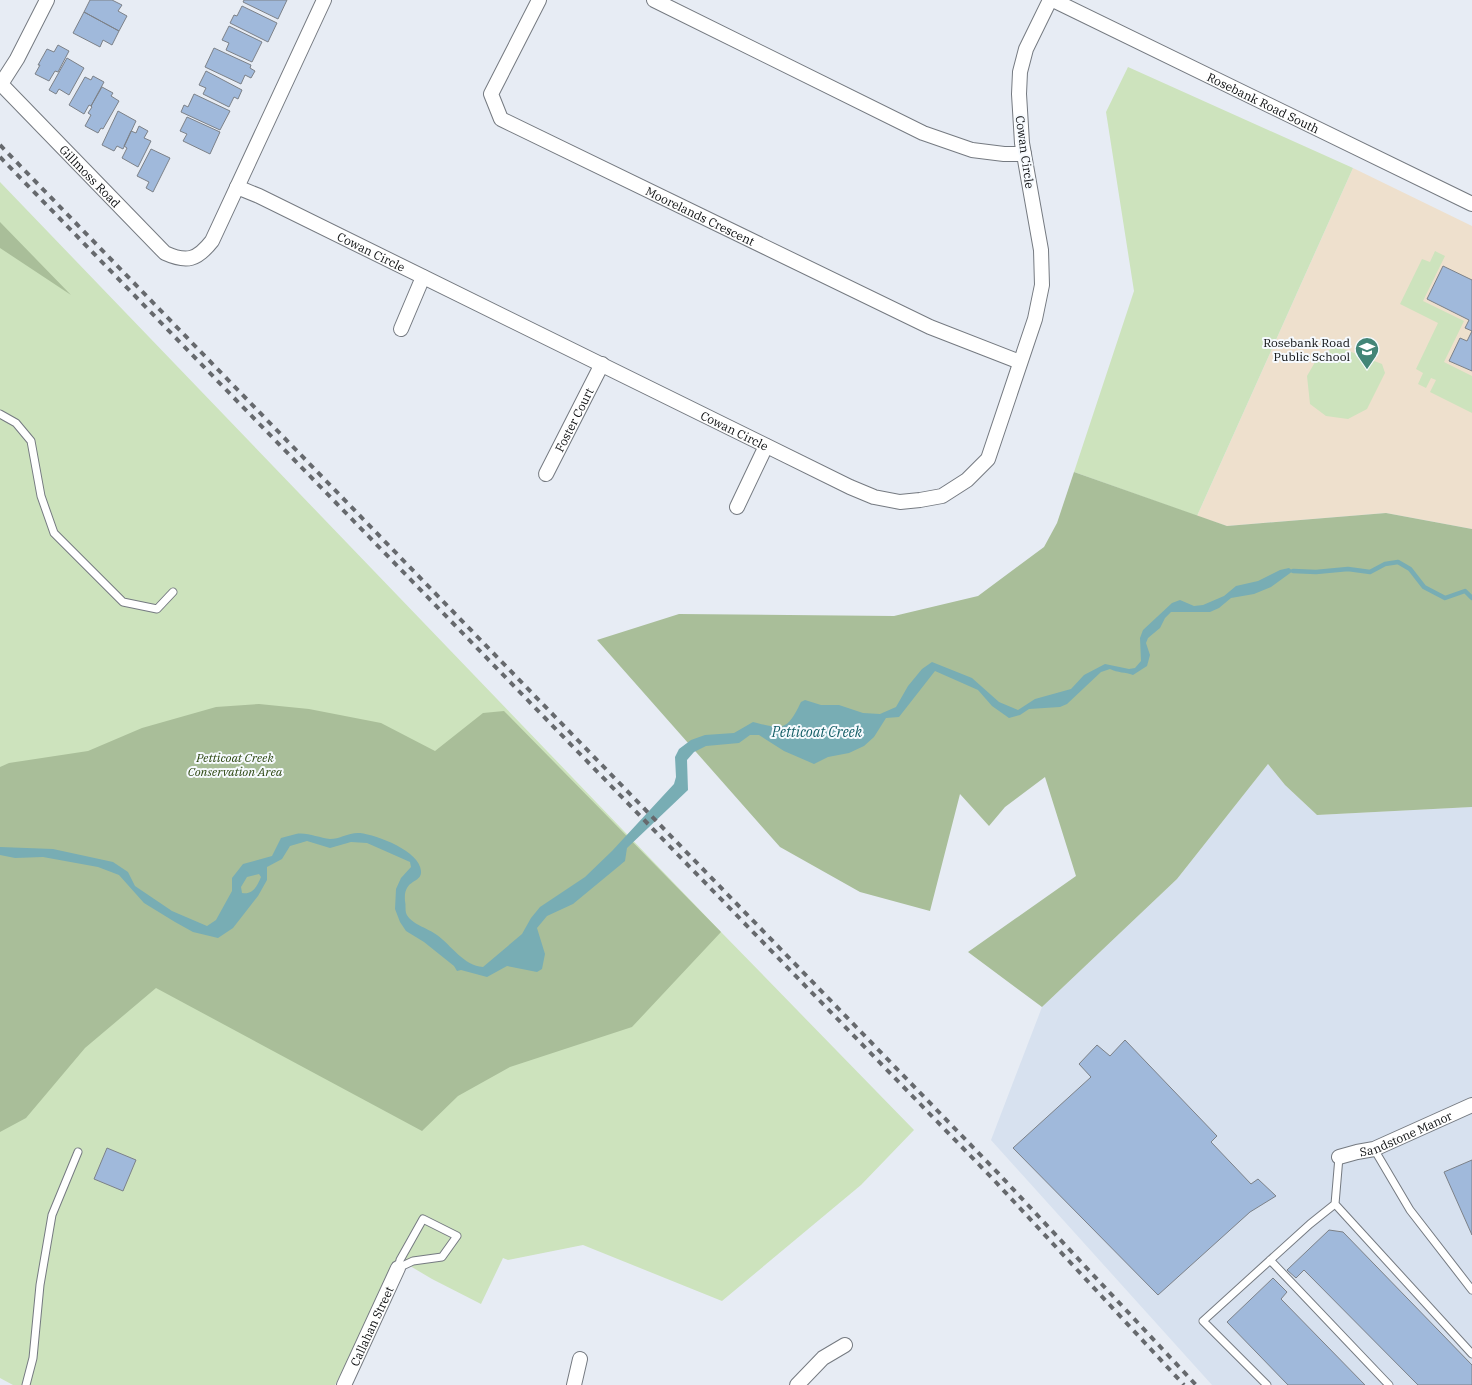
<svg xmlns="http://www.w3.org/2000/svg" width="1472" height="1385" font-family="'IBM Plex Serif',serif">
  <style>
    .built { fill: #d7e1ef }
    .education { fill: #eee0cd }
    .green { fill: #cde3bd }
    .forest { fill: #a9be99 }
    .water { fill: #78adb4; fill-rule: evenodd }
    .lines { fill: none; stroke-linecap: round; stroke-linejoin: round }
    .stream { stroke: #78adb4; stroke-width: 4.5 }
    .building { fill: #a0b9db; stroke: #7c8188 }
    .service-casing { stroke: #757a81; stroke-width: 9 }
    .minor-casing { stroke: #757a81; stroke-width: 16 }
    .service { stroke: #fff; stroke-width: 7 }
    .minor { stroke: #fff; stroke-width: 14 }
    .rail { stroke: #66696d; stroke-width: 4; stroke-dasharray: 6 6; stroke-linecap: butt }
    .labels { text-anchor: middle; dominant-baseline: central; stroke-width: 4; stroke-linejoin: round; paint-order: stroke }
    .street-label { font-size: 12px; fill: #0c0e10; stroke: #f6fafe }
    .poi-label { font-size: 12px; fill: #0c0e10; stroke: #f6fafe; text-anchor: end }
    .park-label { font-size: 12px; font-style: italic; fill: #2a450e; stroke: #f6fafe }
    .water-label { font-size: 14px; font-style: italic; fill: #145e66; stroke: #f6fafe }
  </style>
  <rect width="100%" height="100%" fill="#e7ecf4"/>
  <path class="built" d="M 1268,764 L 1285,785 L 1317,815 L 1472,807 L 1472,1385 L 1212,1385 L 991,1140 L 1042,1007 L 1177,879 Z"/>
  <path class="education" d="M 1353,168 L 1472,226 L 1472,529 L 1386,513 L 1227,526 L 1197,516 Z"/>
  <path class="green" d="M 1128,67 L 1353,168 L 1197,516 L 1074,472 L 1134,291 L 1106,112 Z
    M 0,182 L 721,932 L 914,1130 L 861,1185 L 722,1301 L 583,1245 L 508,1260 L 503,1258 L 481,1304 L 432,1279 L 400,1260 L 335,1385 L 13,1385 L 0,1378 Z
    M 1435,251 L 1445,256 L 1423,301 L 1464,321 L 1444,362 L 1472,376 L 1472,413 L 1430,392 L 1436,380 L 1431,378 L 1426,388 L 1418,384 L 1423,373 L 1416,369 L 1438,323 L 1400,304 L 1422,259 L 1430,262 Z
    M 1336,346 L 1382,364 L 1385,373 L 1367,409 L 1348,419 L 1326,416 L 1310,404 L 1307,376 L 1318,357 Z"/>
  <path class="forest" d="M 0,222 L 71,295 L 0,248 Z
    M 1074,472 L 1227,526 L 1386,513 L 1472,529 L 1472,807 L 1317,815 L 1285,785 L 1268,764 L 1177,879 L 1042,1007 L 968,952 L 1076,876 L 1045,777 L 1005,807 L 989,826 L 960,794 L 930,911 L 860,892 L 780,847 L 597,640 L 679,614 L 894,616 L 978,596 L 1044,547 L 1057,523 Z
    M 259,704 L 309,709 L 381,723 L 435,751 L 483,713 L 504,711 L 721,932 L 632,1027 L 510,1067 L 458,1096 L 422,1131 L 156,988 L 85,1048 L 26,1118 L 0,1132 L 0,767 L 9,763 L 88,751 L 142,728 L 216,707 Z"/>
  <path class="water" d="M 1289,568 L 1293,571 L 1271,587 L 1254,594 L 1231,598 L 1219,608 L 1210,612 L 1171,612 L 1165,618 L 1160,628 L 1148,638 L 1146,643 L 1150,655 L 1147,666 L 1133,675 C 1125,672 1118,673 1110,669 L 1101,672 L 1067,704 L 1060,707 L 1029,709 L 1020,715 L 1009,718 L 992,706 L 978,690 L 935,671 L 899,717 L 886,718 L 874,737 L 864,746 L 849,753 L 828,757 L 814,764 L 784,751 L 759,735 L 750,735 L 739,743 L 706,746 L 694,752 L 687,760 L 688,790 L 627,848 L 625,861 L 619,866 L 573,904 L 547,916 L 537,928 L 545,954 L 542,969 L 537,972 L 507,966 L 487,977 L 461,970 L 457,971 L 454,966 L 424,942 L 406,931 L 400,922 L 395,909 L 396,889 L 401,878 L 411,867 L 410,862 L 367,843 L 351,842 L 330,848 L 307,841 L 290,846 L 282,859 L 267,867 L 267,880 L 258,896 L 233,928 L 218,938 L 193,932 L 175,922 L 144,903 L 119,875 L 98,867 L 43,857 L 15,858 L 0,855 L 0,847 L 53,849 L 113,862 L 128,872 L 135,886 L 172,911 L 207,926 L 216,920 L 232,891 L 232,878 L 243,864 L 272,856 L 281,838 C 286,837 291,835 296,834 C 307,832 319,838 330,839 C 340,839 349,832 360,833 C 377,835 420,851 421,871 C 422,884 403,878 405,901 C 406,905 405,909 406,913 C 410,924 428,928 437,935 C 451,945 464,966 483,967 L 522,934 L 531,918 L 540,907 L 585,877 L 612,851 L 674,784 L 676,777 L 675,757 L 679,749 L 691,740 L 705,735 L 734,733 L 753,722 C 783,730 787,731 801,702 L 805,700 L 821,705 L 839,705 L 863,713 L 880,714 L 896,707 L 908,686 L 922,669 L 932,662 L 972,678 L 999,702 L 1018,710 L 1035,699 L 1071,689 L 1084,675 L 1105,664 L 1129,669 L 1135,668 L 1141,661 L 1140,638 L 1143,630 L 1172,603 L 1180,600 L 1194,606 L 1203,605 L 1224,596 L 1236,586 L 1258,581 L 1280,570 ZM 259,874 L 261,877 C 257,886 253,895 242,893 L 241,887 L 247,877 Z"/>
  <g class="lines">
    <path class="stream" d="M 1293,571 L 1316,572 L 1348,569 L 1370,572 L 1385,564 L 1398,562 L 1410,569 L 1424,587 L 1445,598 L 1465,591 L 1472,598"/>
  </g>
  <path class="building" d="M 90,0 L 112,0 L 122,5 L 118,11 L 127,16 L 119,31 L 84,12 Z
    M 244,0 L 287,0 L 278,19 L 243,2 Z
    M 242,6 L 277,23 L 268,42 L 230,23 L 234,15 L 237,16 Z
    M 84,12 L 119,31 L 112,45 L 103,40 L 100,47 L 73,33 Z
    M 229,26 L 262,42 L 252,62 L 226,50 L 229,43 L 222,40 Z
    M 58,45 L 69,51 L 58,72 L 55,71 L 49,81 L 35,74 L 40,65 L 38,65 L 47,49 L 54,52 Z
    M 214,48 L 251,65 L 250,68 L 255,71 L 251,78 L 245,75 L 241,84 L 205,67 Z
    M 67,58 L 84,68 L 69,95 L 59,89 L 56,94 L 49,90 Z
    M 206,71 L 242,90 L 238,99 L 234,97 L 229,107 L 203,94 L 206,88 L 199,85 Z
    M 93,76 L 104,82 L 91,106 L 89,105 L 84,114 L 69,105 L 85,77 L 91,80 Z
    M 102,87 L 113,93 L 111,96 L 119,101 L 103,129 L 101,128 L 98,133 L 85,126 L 91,115 L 88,113 L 92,107 L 91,106 Z
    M 194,94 L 230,111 L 220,130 L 181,112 L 184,105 L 188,107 Z
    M 118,111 L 136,121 L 123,149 L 117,146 L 114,151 L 102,145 Z
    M 187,117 L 220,132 L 210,154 L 183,141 L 187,134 L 180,131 Z
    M 139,126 L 148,131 L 144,138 L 151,141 L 138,167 L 122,158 L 127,148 L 124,146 L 131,131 L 136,133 Z
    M 151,149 L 170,158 L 153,192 L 146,188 L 149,182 L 137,176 Z
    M 1443,266 L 1472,280 L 1472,371 L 1449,361 L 1460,338 L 1467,341 L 1472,331 L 1465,328 L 1469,320 L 1427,299 Z
    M 1125,1040 L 1217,1136 L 1211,1142 L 1251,1184 L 1258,1179 L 1276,1196 L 1250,1212 L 1158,1295 L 1013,1148 L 1091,1077 L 1079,1064 L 1097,1045 L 1110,1056 Z
    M 107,1148 L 136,1160 L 123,1191 L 94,1179 Z
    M 1472,1160 L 1472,1235 L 1444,1172 Z
    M 1329,1230 L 1343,1232 L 1472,1365 L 1472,1385 L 1418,1385 L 1304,1270 L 1296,1278 L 1287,1270 Z
    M 1273,1278 L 1287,1292 L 1281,1299 L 1365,1385 L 1288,1385 L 1227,1322 Z"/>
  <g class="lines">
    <g class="service-casing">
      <path id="service" d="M 0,414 L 16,423 L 31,441 L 41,496 L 54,533 L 123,602 L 157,609 L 173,592
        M 1374,1149 L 1410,1210 L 1472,1290
        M 1339,1157 L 1335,1204 L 1472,1354
        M 423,1219 L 457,1236 L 442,1257 L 413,1261 L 398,1268 L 400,1260 Z
        M 1270,1260 L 1389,1385
        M 26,1385 L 33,1358 L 40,1285 L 52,1215 L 78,1152
        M 1267,1385 L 1203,1321 L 1310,1224 L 1335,1204"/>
    </g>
    <g class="minor-casing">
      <g id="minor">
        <path id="s1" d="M 47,0 L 17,59 L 1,84 L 165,253 C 187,263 197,260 212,241 L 324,0"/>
        <path id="s2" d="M 539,0 L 491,94 L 501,119 L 930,327 L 1020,362"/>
        <path d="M 654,0 L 923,133 L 972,150 L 1004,154 L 1024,154"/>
        <path id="s3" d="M 1053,0 L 1472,204"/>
        <path id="s4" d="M 237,187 L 259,196 L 850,487 L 874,497 L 900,502 L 920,500 L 942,496 L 967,480 L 988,459 L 1035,319 L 1042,285 L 1041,250 L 1022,143 L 1019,94 L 1020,72 L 1026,49 L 1050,0"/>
        <path d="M 401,329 L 423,277"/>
        <path id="s5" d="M 546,474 L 602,364"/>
        <path d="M 737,507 L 766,446"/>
        <path id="s6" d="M 1339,1157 L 1357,1152 L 1374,1149 L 1472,1105"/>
        <path id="s7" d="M 344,1385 L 398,1268"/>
        <path d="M 574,1385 L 580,1359"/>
        <path d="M 797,1385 L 823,1358 L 845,1345"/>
      </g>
    </g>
    <use href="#service" class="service"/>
    <use href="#minor" class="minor"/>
    <path class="rail" d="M 0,145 L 998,1173 L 1196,1385
      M 0,157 L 992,1178 L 1184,1385"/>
  </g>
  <defs>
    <g id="school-pin" transform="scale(1.25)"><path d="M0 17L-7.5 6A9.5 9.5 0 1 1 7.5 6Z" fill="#438577" stroke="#f6fafe"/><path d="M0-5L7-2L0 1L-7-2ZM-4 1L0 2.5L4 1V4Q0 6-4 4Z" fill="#fff"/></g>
  </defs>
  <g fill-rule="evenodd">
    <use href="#school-pin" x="1367" y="349"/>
  </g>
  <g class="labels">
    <g class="street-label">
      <text stroke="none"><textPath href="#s3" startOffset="234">Rosebank Road South</textPath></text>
      <text transform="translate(1025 152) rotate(82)">Cowan Circle</text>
      <text stroke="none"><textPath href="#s1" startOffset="224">Gillmoss Road</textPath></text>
      <text stroke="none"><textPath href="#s2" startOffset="354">Moorelands Crescent</textPath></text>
      <text stroke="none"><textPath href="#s4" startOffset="149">Cowan Circle</textPath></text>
      <text stroke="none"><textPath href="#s5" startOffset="61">Foster Court</textPath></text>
      <text stroke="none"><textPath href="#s4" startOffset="554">Cowan Circle</textPath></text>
      <text stroke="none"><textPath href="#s6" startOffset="71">Sandstone Manor</textPath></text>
      <text stroke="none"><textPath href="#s7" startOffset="65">Callahan Street</textPath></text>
    </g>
    <g class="poi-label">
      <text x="1350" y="342">Rosebank Road<tspan x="1350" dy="14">Public School</tspan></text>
    </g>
    <g class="park-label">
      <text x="235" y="757">Petticoat Creek<tspan x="235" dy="14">Conservation Area</tspan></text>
    </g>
    <g class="water-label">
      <text x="817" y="732">Petticoat Creek</text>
    </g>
  </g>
</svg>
